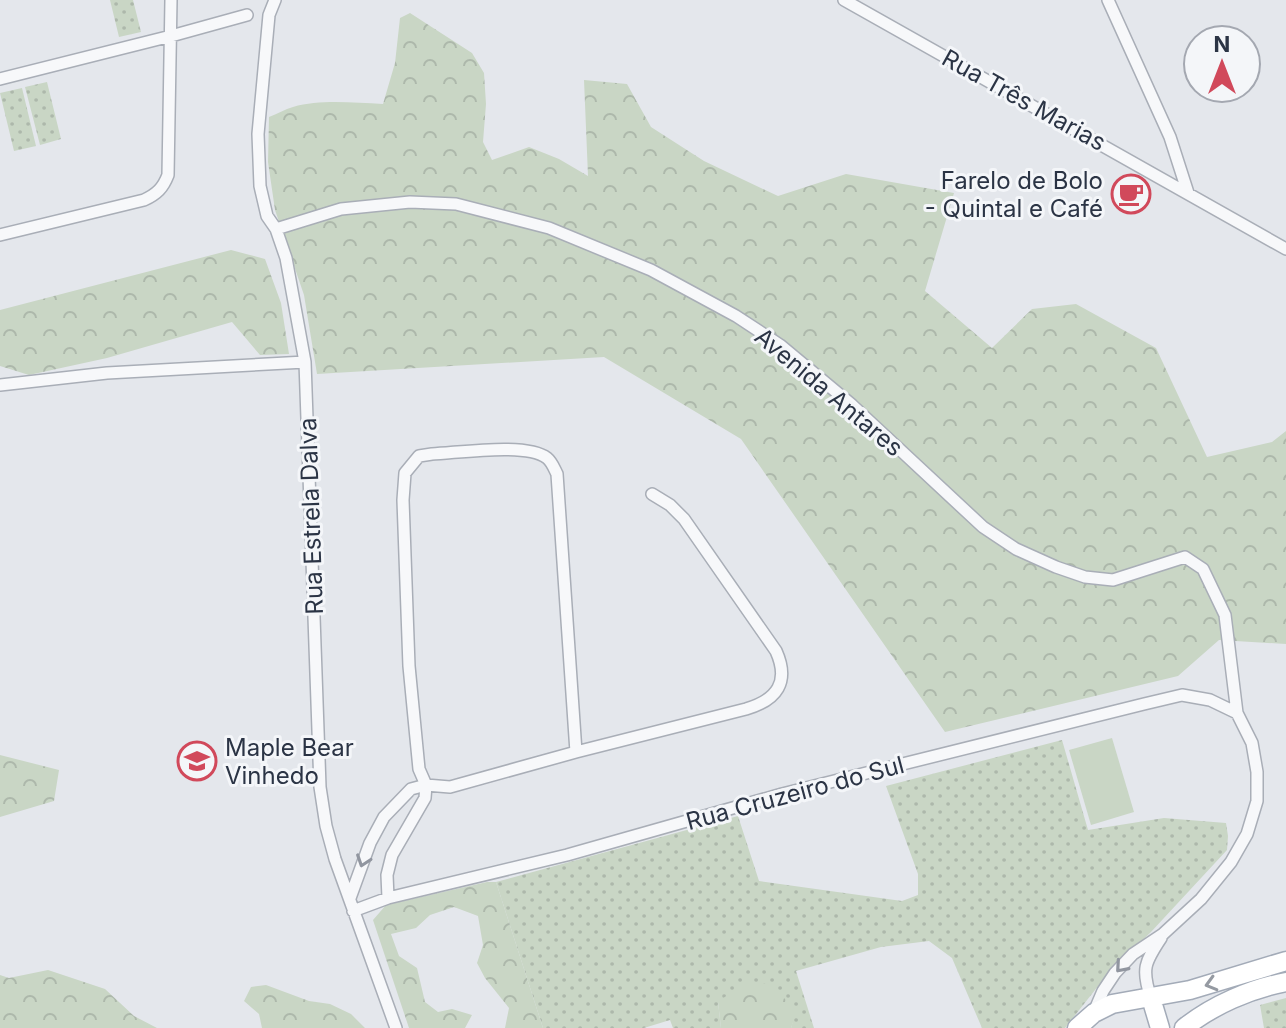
<svg xmlns="http://www.w3.org/2000/svg" width="1286" height="1028" font-family="Inter,sans-serif">
  <style>
    .grass { fill: url(#grass-dots) }
    .forest { fill: url(#forest-crowns) }
    .pitch { fill: #c9d6c5 }
    .lines { fill: none; stroke-linecap: round; stroke-linejoin: round }
    .minor-casing { stroke: #a9aeb7; stroke-width: 14 }
    .primary-casing { stroke: #a3abb8; stroke-width: 21 }
    .minor { stroke: #f7f8fa; stroke-width: 11 }
    .primary { stroke: #fff; stroke-width: 18 }
    .oneway { stroke: #9196a0 }
    .oneway2 { stroke: #959aa2 }
    .labels { text-anchor: middle; dominant-baseline: central; stroke-width: 6; stroke-linejoin: round; paint-order: stroke }
    .street-label { font-size: 24px; fill: #2b3445; stroke: #f4f6f9 }
    .poi-label { font-size: 24px; fill: #2b3445; stroke: #f4f6f9; text-anchor: end }
  </style>
  <defs>
    <pattern id="grass-dots" width="8" height="8" patternUnits="userSpaceOnUse" patternTransform="scale(2)"><rect width="8" height="8" fill="#c9d6c5"/><path d="M2 2h.1M6 6h.1" fill="none" stroke="#adb8ab" stroke-width="1.8" stroke-linecap="round"/></pattern>
    <pattern id="forest-crowns" width="20" height="18" patternUnits="userSpaceOnUse" patternTransform="scale(2)"><rect width="20" height="18" fill="#c9d6c5"/><path d="M2 6a3 3 0 1 1 6 0M12 15a3 3 0 1 1 6 0" fill="none" stroke="#adb8ab"/></pattern>
  </defs>
  <rect width="100%" height="100%" fill="#e4e7ec"/>
  <path class="grass" d="M 110,0 L 133,0 L 141,32 L 119,37 Z
    M 47,82 L 61,139 L 40,145 L 25,87 Z
    M 22,88 L 36,146 L 14,151 L 0,93 Z
    M 1062,740 L 1088,830 L 1164,818 L 1226,823 L 1228,836 L 1227,850 L 1151,932 L 1110,971 L 1065,1028 L 982,1028 L 952,958 L 929,941 L 881,947 L 796,971 L 814,1028 L 791,1028 L 795,1014 L 718,1002 L 721,1028 L 673,1028 L 670,1020 L 644,1028 L 543,1028 L 496,882 L 738,816 L 759,881 L 902,901 L 918,895 L 918,874 L 886,786 Z
    M 1286,998 L 1286,1028 L 1264,1028 L 1260,1005 Z"/>
  <path class="forest" d="M 410,13 L 472,53 L 484,73 L 486,104 L 483,142 L 492,160 L 529,147 L 559,159 L 588,176 L 584,80 L 627,84 L 651,127 L 704,161 L 778,196 L 846,174 L 954,193 L 925,291 L 992,348 L 1032,309 L 1076,304 L 1156,348 L 1207,457 L 1272,442 L 1286,431 L 1286,644 L 1219,640 L 1178,676 L 945,732 L 741,439 L 604,357 L 317,374 L 304,295 L 275,210 L 268,162 L 269,117 C 277,114 285,109 293,107 C 321,99 354,103 383,104 L 395,63 L 400,18 Z
    M 231,250 L 265,259 L 281,303 L 289,354 L 260,355 L 232,322 L 107,358 L 29,375 L 0,366 L 0,310 Z
    M 0,755 L 59,770 L 54,801 L 0,817 Z
    M 487,882 L 496,882 L 543,1028 L 505,1028 L 509,1008 L 485,978 L 477,963 L 483,945 L 478,916 L 454,907 L 430,915 L 416,928 L 391,934 L 399,956 L 417,968 L 425,1002 L 438,1012 L 452,1009 L 472,1015 L 465,1028 L 409,1028 L 373,920 L 386,905 Z
    M 48,970 L 105,989 L 134,1016 L 157,1028 L 0,1028 L 0,975 L 9,978 Z
    M 773,983 L 796,1014 L 791,1028 L 721,1028 L 718,1002 L 740,986 Z
    M 266,985 L 309,1001 L 330,1004 L 351,1014 L 365,1028 L 262,1028 L 259,1014 L 244,1001 L 251,987 Z"/>
  <path class="pitch" d="M 1112,738 L 1134,812 L 1091,825 L 1069,750 Z"/>
  <g class="lines">
    <g class="minor-casing">
      <path id="minor" d="M 275,0 L 269,15 L 258,134 L 260,186 L 267,216 L 276,229 L 286,258 L 305,362 L 320,787 L 326,826 L 335,859 L 396,1028
        M 844,0 L 1286,249
        M 1108,0 L 1170,137 L 1188,193
        M 0,79 L 171,36 L 247,15
        M 276,229 L 341,209 L 410,202 L 456,204 L 549,228 L 651,270 L 736,316 L 780,345 L 852,405 L 983,527 L 1016,549 L 1056,567 L 1085,577 L 1113,580 L 1185,557 L 1203,569 L 1225,615 L 1237,713 L 1252,743 L 1257,772 L 1257,801 L 1247,834 L 1231,862 L 1201,899 L 1163,934 L 1133,954 L 1115,973 L 1103,991 L 1094,1012
        M 0,235 L 144,200 C 157,194 163,188 168,175 L 171,0
        M 0,385 L 107,373 L 305,362
        M 350,898 L 370,843 L 384,817 L 411,789 L 426,785 L 450,787 L 576,752 L 746,709 C 777,700 790,682 776,651 L 684,519 L 670,505 L 652,494
        M 388,898 L 387,875 L 392,855 L 425,798 L 426,785 L 419,769 L 409,666 L 403,500 L 405,473 L 419,456 L 432,454 C 458,453 527,442 547,458 C 552,462 554,468 557,474 L 576,752
        M 353,911 L 388,898 L 567,855 L 782,794 L 1144,704 L 1182,695 L 1210,700 L 1237,713
        M 1151,998 C 1141,969 1145,962 1161,938"/>
    </g>
    <g class="primary-casing">
      <path id="primary" d="M 1151,998 L 1160,1028
        M 1077,1028 L 1094,1013 L 1112,1004 L 1190,990 L 1286,961
        M 1184,1028 C 1213,1005 1250,989 1286,982"/>
    </g>
    <use href="#minor" class="minor"/>
    <use href="#primary" class="primary"/>
  </g>
  <defs><path id="oneway-chevron" d="M-2-3.5L2.5 0L-2 3.5" fill="none" stroke-width="1.6" stroke-linecap="round" stroke-linejoin="round" transform="scale(2)"/></defs>
  <g class="oneway">
    <use href="#oneway-chevron" transform="translate(363 861) rotate(109)"/>
    <use href="#oneway-chevron" transform="translate(1121 967) rotate(131)"/>
  </g>
  <use class="oneway2" href="#oneway-chevron" transform="translate(1211 984) rotate(164)"/>
  <defs>
    <g id="cafe-ring" transform="scale(2)"><circle r="9.5" fill="#f4f6f9" stroke="#d1495b" stroke-width="1.5"/><path d="M-5.5-4.5H6V0H3Q3 3.5 0 3.5H-2.5Q-5.5 3.5-5.5 0ZM3-3.2v2h1.7v-2ZM-6 4.5H4V6H-6Z" fill="#d1495b"/></g>
    <g id="school-ring" transform="scale(2)"><circle r="9.5" fill="#f4f6f9" stroke="#d1495b" stroke-width="1.5"/><path d="M0-5L7-2L0 1L-7-2ZM-4 1L0 2.5L4 1V4Q0 6-4 4Z" fill="#d1495b"/></g>
  </defs>
  <g fill-rule="evenodd">
    <use href="#cafe-ring" x="1131" y="194"/>
    <use href="#school-ring" x="197" y="761"/>
  </g>
  <g class="labels">
    <g class="street-label">
      <text transform="translate(1024 100) rotate(29)">Rua Três Marias</text>
      <text transform="translate(829 392) rotate(40)">Avenida Antares</text>
      <text transform="translate(311 516) rotate(-92)">Rua Estrela Dalva</text>
      <text transform="translate(795 793) rotate(-15)">Rua Cruzeiro do Sul</text>
    </g>
    <g class="poi-label">
      <text x="1103" y="180">Farelo de Bolo<tspan x="1103" dy="28">- Quintal e Café</tspan></text>
      <text x="225" y="747" text-anchor="start">Maple Bear<tspan x="225" dy="28">Vinhedo</tspan></text>
    </g>
  </g>
  <g transform="translate(1222 64)"><circle r="38" fill="#f4f6f9" stroke="#a4a8b1" stroke-width="2"/>
  <path d="M0-6L14 30L0 20L-14 30Z" fill="#d1495b"/>
  <text y="-12" font-size="22" font-weight="bold" text-anchor="middle" fill="#2b3445">N</text>
  </g>
</svg>
